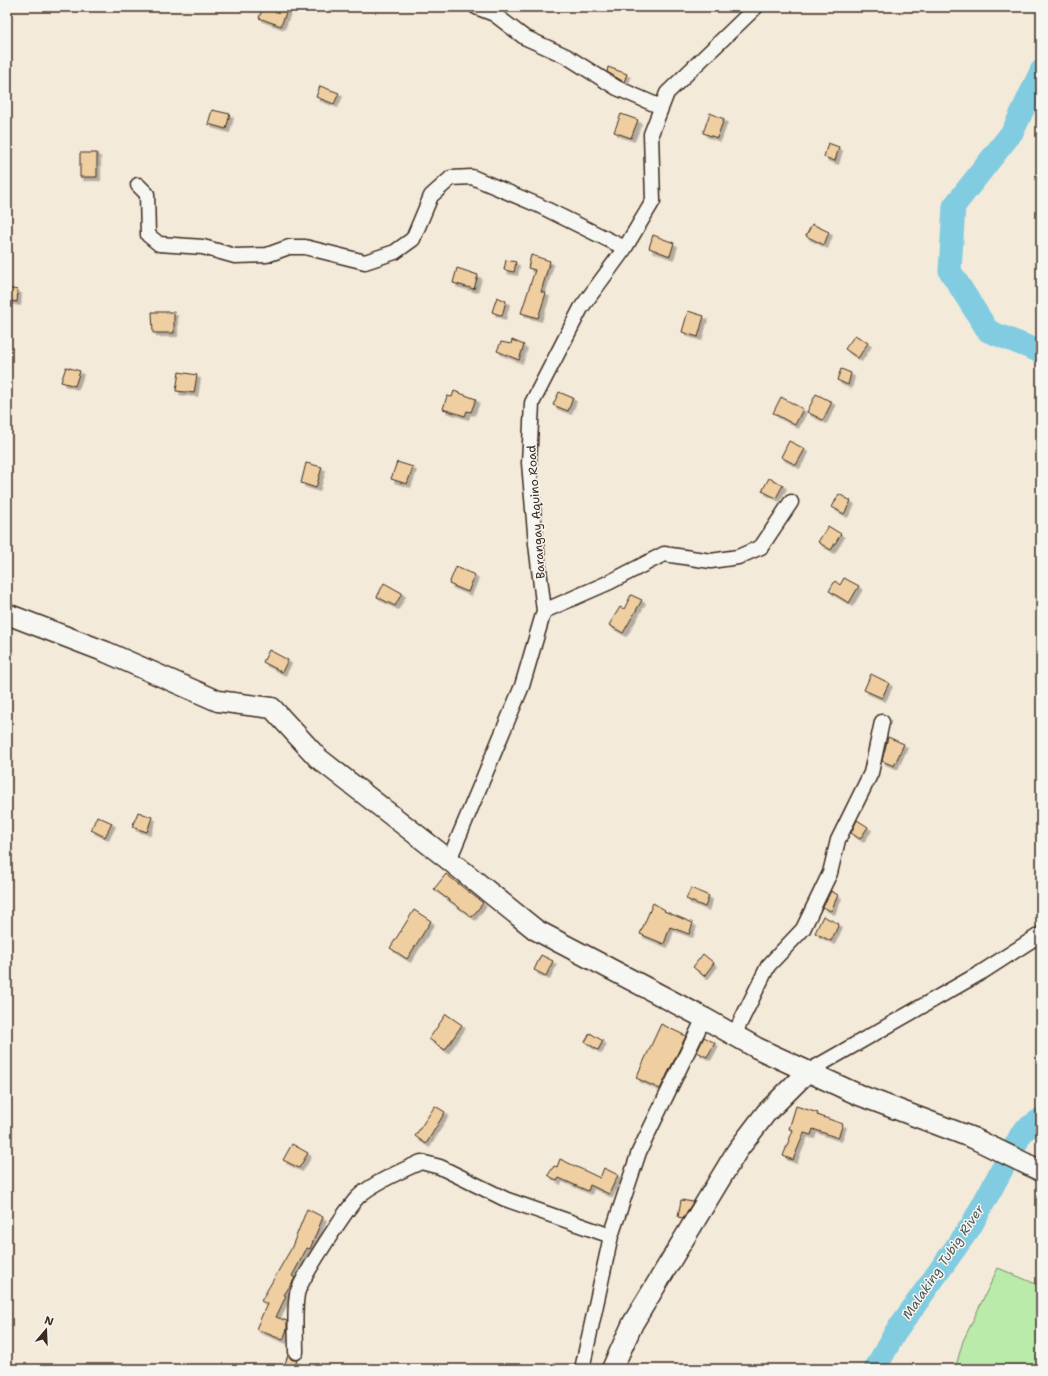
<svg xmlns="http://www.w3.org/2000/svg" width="1048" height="1376" font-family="'Shantell Sans',sans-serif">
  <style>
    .green { fill: #baebab; stroke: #7a8a64 }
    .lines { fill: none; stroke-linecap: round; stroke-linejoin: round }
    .river { stroke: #81cce0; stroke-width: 23 }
    .building { fill: #efcfa1; stroke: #3b2a1e; filter: url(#shadow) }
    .street-casing { stroke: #3b2a1e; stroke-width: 17 }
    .secondary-casing { stroke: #3b2a1e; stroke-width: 23 }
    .street { stroke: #f6f6f2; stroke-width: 14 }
    .secondary { stroke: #f6f6f2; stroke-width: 20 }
    .labels { text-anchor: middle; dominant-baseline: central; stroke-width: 3; stroke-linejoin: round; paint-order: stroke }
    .street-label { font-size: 12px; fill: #3b2a1e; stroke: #f6f6f2 }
    .water-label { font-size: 13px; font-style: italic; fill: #505b58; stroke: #f6f6f2 }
  </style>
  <defs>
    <filter id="shadow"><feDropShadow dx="3.5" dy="3.5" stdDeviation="0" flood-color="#0004"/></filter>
  </defs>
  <rect width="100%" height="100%" fill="#f4eada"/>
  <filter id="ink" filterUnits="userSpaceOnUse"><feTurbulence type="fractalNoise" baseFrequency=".025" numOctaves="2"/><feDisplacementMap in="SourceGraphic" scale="8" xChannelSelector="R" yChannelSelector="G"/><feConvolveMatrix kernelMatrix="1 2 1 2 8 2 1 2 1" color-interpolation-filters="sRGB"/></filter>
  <g filter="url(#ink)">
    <path class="green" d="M 998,1268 L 1041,1286 L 1041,1369 L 955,1369 L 963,1341 Z"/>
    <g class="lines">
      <path class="river" d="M 1041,71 L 1013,131 L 954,206 L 950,271 L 988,331 L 1041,352
        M 875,1369 L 895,1333 L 971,1226 L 1023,1131 L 1041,1119"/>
    </g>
    <path class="building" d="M 263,7 L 288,7 L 281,26 L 259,18 Z
      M 608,67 L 627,74 L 624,82 L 607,72 Z
      M 320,86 L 339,93 L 334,104 L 316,97 Z
      M 212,110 L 230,114 L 226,129 L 208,124 Z
      M 710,113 L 724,119 L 717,138 L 703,133 Z
      M 621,114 L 638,120 L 631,138 L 614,132 Z
      M 828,143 L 839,147 L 835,161 L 824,157 Z
      M 80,153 L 97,153 L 97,177 L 80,177 Z
      M 812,224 L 829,232 L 824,245 L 806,236 Z
      M 653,235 L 674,243 L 670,256 L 649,248 Z
      M 531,255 L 550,261 L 541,292 L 546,293 L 538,318 L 521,313 L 535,270 L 528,268 Z
      M 506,260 L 516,262 L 514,272 L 504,270 Z
      M 457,268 L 478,275 L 474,289 L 453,283 Z
      M 7,288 L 18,290 L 17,302 L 7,300 Z
      M 497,297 L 506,301 L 502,316 L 492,312 Z
      M 688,311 L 704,316 L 698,337 L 682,332 Z
      M 152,312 L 174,312 L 174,333 L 153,333 Z
      M 855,335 L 868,343 L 858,358 L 845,349 Z
      M 512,340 L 524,345 L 519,360 L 497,351 L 501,342 L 511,344 Z
      M 66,367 L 80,371 L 75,386 L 61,382 Z
      M 841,369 L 851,373 L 848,385 L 837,380 Z
      M 179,372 L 197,375 L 194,393 L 176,391 Z
      M 454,391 L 476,399 L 471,412 L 467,411 L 465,416 L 443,409 L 447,396 L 452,397 Z
      M 559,392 L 573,398 L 568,411 L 553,405 Z
      M 816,394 L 832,402 L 823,420 L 807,412 Z
      M 781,397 L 803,409 L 795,425 L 773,413 Z
      M 789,441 L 805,449 L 796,465 L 781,457 Z
      M 397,462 L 413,467 L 407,484 L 391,479 Z
      M 306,463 L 322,467 L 316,488 L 301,483 Z
      M 769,478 L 783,485 L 776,498 L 762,491 Z
      M 839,494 L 851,501 L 844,514 L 832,507 Z
      M 828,526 L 841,534 L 831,550 L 818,542 Z
      M 456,567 L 475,575 L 468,592 L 449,584 Z
      M 844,578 L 859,586 L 849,603 L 829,591 L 835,581 L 840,585 Z
      M 384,583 L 402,593 L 395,606 L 377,597 Z
      M 631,595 L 642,600 L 623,633 L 609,625 L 620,607 L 624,609 Z
      M 269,650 L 288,660 L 282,672 L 263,662 Z
      M 871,674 L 889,683 L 882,698 L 864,690 Z
      M 888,737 L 904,744 L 894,766 L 882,761 Z
      M 138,812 L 152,817 L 147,832 L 132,827 Z
      M 97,816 L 112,823 L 105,837 L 91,830 Z
      M 857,820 L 868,827 L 860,839 L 851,833 Z
      M 446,874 L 483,903 L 472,917 L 434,889 Z
      M 691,888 L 709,896 L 705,907 L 686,899 Z
      M 831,891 L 838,895 L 831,911 L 823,907 Z
      M 653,903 L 665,910 L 664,911 L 693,923 L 689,934 L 670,927 L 664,944 L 640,934 Z
      M 414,910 L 431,921 L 407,959 L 390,948 Z
      M 823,916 L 839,924 L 831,941 L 815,933 Z
      M 703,954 L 714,963 L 704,976 L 693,967 Z
      M 541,955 L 553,961 L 546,976 L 534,970 Z
      M 446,1014 L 462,1025 L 445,1050 L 429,1039 Z
      M 661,1024 L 686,1036 L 660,1089 L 636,1078 Z
      M 590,1033 L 603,1041 L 598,1050 L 585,1042 Z
      M 704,1037 L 715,1043 L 707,1057 L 697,1052 Z
      M 435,1106 L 445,1112 L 426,1144 L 415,1136 Z
      M 796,1106 L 818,1113 L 817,1115 L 843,1124 L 838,1138 L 813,1129 L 811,1135 L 804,1133 L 793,1160 L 783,1156 L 793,1130 L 789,1129 Z
      M 292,1144 L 308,1153 L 299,1168 L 283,1160 Z
      M 560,1159 L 600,1178 L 604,1168 L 618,1175 L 609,1194 L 590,1185 L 588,1191 L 559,1178 L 557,1181 L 548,1175 L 554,1166 L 557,1167 Z
      M 681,1200 L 693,1202 L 683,1218 L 678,1217 Z
      M 307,1209 L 323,1217 L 310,1249 L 307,1248 L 292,1276 L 295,1278 L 284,1295 L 286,1296 L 276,1317 L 287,1321 L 287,1329 L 283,1340 L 256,1329 L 267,1304 L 261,1301 L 291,1249 Z
      M 288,1355 L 292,1360 L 297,1360 L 294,1369 L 283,1369 Z"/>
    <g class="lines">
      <g class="street-casing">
        <path id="street" d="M 476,7 L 494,14 L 524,37 L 566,56 L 617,88 L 661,107
          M 138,185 L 147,194 L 148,235 L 159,244 L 203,247 L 235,256 L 267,255 L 289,247 L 305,247 L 365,262 L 395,252 L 413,239 L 431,196 L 451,178 L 472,177 L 538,205 L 625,248
          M 544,611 L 610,582 L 664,554 L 711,561 L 738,557 L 761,547 L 791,502
          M 449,860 L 522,686 L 544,611 L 536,544 L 529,463 L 532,403 L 581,308 L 625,248 L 653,201 L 651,134 L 667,93 L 756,7
          M 734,1035 L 768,966 L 803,929 L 830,873 L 838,840 L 871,773 L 882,722
          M 807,1072 L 982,972 L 1041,934
          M 296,1352 C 296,1335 294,1311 297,1294 C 300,1280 346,1210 357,1198 C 368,1186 405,1169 421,1162 L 440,1167 L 505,1199 L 611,1236
          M 582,1369 L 611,1236 L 639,1152 L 704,1018"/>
      </g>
      <g class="secondary-casing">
        <path id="secondary" d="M 7,614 L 106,652 L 218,701 L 272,708 L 318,758 L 449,860 L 536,930 L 704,1018 L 757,1048 L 859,1095 L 973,1138 L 1041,1171
          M 612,1369 L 633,1323 L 737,1151 L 766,1113 L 807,1072"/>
      </g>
      <use href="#street" class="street"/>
      <use href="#secondary" class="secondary"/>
    </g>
  </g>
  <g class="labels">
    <g class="street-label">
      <text transform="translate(536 512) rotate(-94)">Barangay Aquino Road</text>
    </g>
    <g class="water-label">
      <text transform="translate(943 1262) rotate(-56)">Malaking Tubig River</text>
    </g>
  </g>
  <rect width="1048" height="1376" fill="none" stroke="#f6f6f2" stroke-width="24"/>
  <rect x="12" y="12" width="1024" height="1352" fill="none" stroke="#3b2a1e" stroke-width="1.5" filter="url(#ink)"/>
  <g transform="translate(46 1330) rotate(19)" stroke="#f6f6f2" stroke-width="3" paint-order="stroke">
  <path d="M0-3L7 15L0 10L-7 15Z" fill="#3b2a1e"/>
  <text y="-6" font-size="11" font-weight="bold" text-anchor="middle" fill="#3b2a1e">N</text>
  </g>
</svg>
